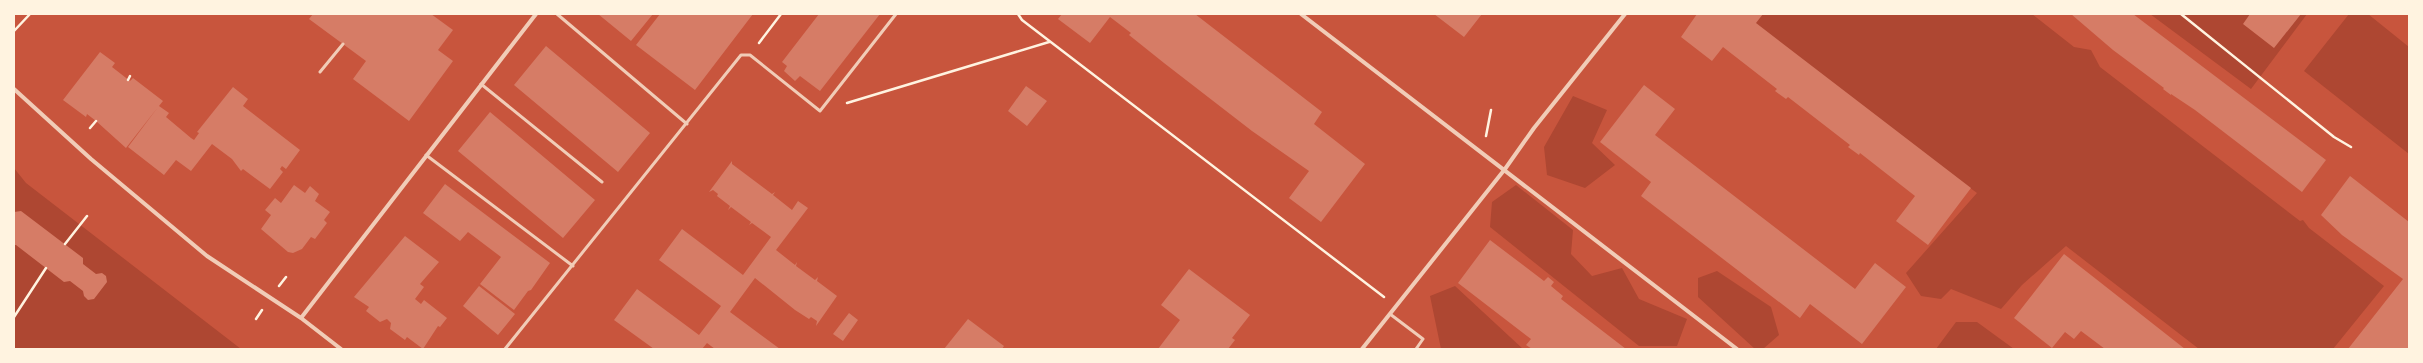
<svg xmlns="http://www.w3.org/2000/svg" width="2423" height="363" font-family="'Crimson Pro',serif">
  <style>
    .green { fill: #ae4732 }
    .building { fill: #d67c66 }
    .lines { fill: none; stroke-linecap: round; stroke-linejoin: round }
    .path { stroke: #fff3e0; stroke-width: 2.5 }
    .service { stroke: #f1ccb7; stroke-width: 3 }
    .minor { stroke: #f1ccb7; stroke-width: 4 }
  </style>
  <rect width="100%" height="100%" fill="#c8553d"/>
  <path class="green" d="M 1732,14 L 2032,14 L 2074,47 L 2091,50 L 2100,67 L 2300,221 L 2303,220 L 2309,228 L 2384,286 L 2333,349 L 2199,349 L 2066,246 L 2022,285 L 2001,309 L 1951,289 L 1941,299 L 1921,296 L 1906,273 L 1977,193 Z
    M 2150,14 L 2307,14 L 2251,89 Z
    M 2349,14 L 2368,14 L 2409,47 L 2409,154 L 2304,71 Z
    M 1573,96 L 1607,110 L 1592,143 L 1615,165 L 1585,188 L 1547,175 L 1544,147 Z
    M 14,168 L 26,183 L 241,349 L 14,349 Z
    M 1516,185 L 1573,230 L 1571,254 L 1592,276 L 1622,268 L 1639,299 L 1687,319 L 1677,346 L 1639,346 L 1490,227 L 1492,202 Z
    M 1717,271 L 1771,307 L 1779,335 L 1763,349 L 1755,349 L 1698,297 L 1698,278 Z
    M 1455,286 L 1523,349 L 1441,349 L 1430,296 Z
    M 1956,322 L 1977,322 L 2014,349 L 1936,349 Z"/>
  <path class="building" d="M 313,14 L 431,14 L 453,30 L 438,50 L 453,61 L 409,121 L 353,79 L 366,61 L 309,19 Z
    M 598,14 L 653,14 L 631,41 Z
    M 660,14 L 753,14 L 695,90 L 636,45 Z
    M 819,14 L 880,14 L 820,91 L 800,76 L 795,81 L 784,71 L 787,66 L 782,62 Z
    M 1062,14 L 1195,14 L 1322,112 L 1314,124 L 1365,164 L 1321,222 L 1289,198 L 1309,171 L 1252,131 L 1164,63 L 1129,35 L 1131,33 L 1110,17 L 1090,43 L 1058,19 Z
    M 1434,14 L 1482,14 L 1464,37 Z
    M 1697,14 L 1763,14 L 1756,23 L 1971,188 L 1928,245 L 1896,221 L 1915,196 L 1860,153 L 1859,155 L 1848,147 L 1850,145 L 1788,97 L 1786,99 L 1775,91 L 1777,89 L 1723,47 L 1712,61 L 1681,37 Z
    M 2071,14 L 2133,14 L 2326,160 L 2302,192 L 2195,110 L 2171,94 L 2171,95 L 2163,89 L 2164,88 L 2113,50 Z
    M 2250,14 L 2301,14 L 2274,48 L 2243,24 Z
    M 546,46 L 650,133 L 618,172 L 514,85 Z
    M 100,52 L 115,63 L 112,67 L 130,81 L 133,78 L 163,101 L 159,106 L 169,113 L 166,117 L 191,138 L 194,140 L 199,133 L 197,132 L 233,87 L 248,99 L 243,106 L 300,150 L 286,169 L 282,166 L 280,169 L 283,172 L 270,189 L 243,169 L 241,171 L 232,159 L 212,144 L 191,171 L 176,160 L 164,175 L 128,147 L 158,107 L 126,148 L 96,121 L 87,114 L 86,117 L 63,100 Z
    M 1644,85 L 1675,109 L 1655,135 L 1855,289 L 1875,263 L 1906,287 L 1862,344 L 1810,304 L 1800,318 L 1641,196 L 1651,182 L 1600,142 Z
    M 1026,86 L 1047,101 L 1027,126 L 1008,111 Z
    M 490,112 L 595,200 L 563,238 L 458,151 Z
    M 732,161 L 732,164 L 772,194 L 775,192 L 773,195 L 792,210 L 798,201 L 808,208 L 776,250 L 795,265 L 797,262 L 796,266 L 815,280 L 818,277 L 817,281 L 837,296 L 816,326 L 817,321 L 811,317 L 809,319 L 795,310 L 755,278 L 730,312 L 780,349 L 715,349 L 707,343 L 702,349 L 654,349 L 614,320 L 637,289 L 699,335 L 721,306 L 659,260 L 682,229 L 743,275 L 771,237 L 752,223 L 749,225 L 751,222 L 731,207 L 728,210 L 730,206 L 717,196 L 718,194 L 713,190 L 709,192 Z
    M 2350,176 L 2409,222 L 2409,349 L 2348,349 L 2403,279 L 2342,235 L 2321,215 Z
    M 445,184 L 550,263 L 531,290 L 528,291 L 514,310 L 480,284 L 501,257 L 468,232 L 460,241 L 423,213 Z
    M 294,185 L 305,193 L 310,186 L 319,194 L 315,201 L 330,212 L 324,220 L 327,223 L 315,239 L 311,237 L 302,249 L 293,253 L 288,252 L 261,229 L 271,215 L 265,210 L 275,198 L 281,203 Z
    M 21,211 L 83,258 L 83,264 L 96,274 L 102,273 L 106,276 L 107,282 L 94,299 L 88,300 L 84,296 L 83,291 L 70,281 L 64,282 L 16,245 L 14,245 L 14,212 Z
    M 405,236 L 439,262 L 420,284 L 424,287 L 415,299 L 421,304 L 424,300 L 447,318 L 440,327 L 438,326 L 423,349 L 407,337 L 405,340 L 390,329 L 391,323 L 387,319 L 380,322 L 366,311 L 369,307 L 354,297 Z
    M 1490,240 L 1544,281 L 1548,277 L 1554,282 L 1551,286 L 1563,296 L 1561,299 L 1626,349 L 1532,349 L 1526,345 L 1531,339 L 1458,283 Z
    M 2064,254 L 2096,279 L 2185,349 L 2105,349 L 2081,331 L 2074,339 L 2065,332 L 2052,348 L 2014,318 Z
    M 1189,269 L 1250,315 L 1232,338 L 1235,340 L 1228,349 L 1158,349 L 1180,320 L 1161,305 Z
    M 479,286 L 515,314 L 498,335 L 463,306 Z
    M 849,313 L 858,320 L 843,341 L 833,334 Z
    M 968,319 L 1004,346 L 1002,349 L 944,349 Z"/>
  <g class="lines">
    <path class="path" d="M 1018,14 L 1022,20 L 1384,297
      M 2181,14 L 2334,137 L 2351,147
      M 14,31 L 30,14
      M 759,43 L 781,14
      M 128,80 L 130,76
      M 847,103 L 1049,42
      M 90,128 L 96,121
      M 1486,136 L 1491,110
      M 65,244 L 87,216
      M 279,286 L 286,277
      M 14,317 L 46,268
      M 256,319 L 262,310"/>
    <path class="service" d="M 557,14 L 687,124
      M 320,72 L 343,44
      M 481,84 L 602,182
      M 426,155 L 573,266
      M 1390,314 L 1423,339 L 1416,349
      M 505,349 L 741,55 L 750,55 L 820,111 L 896,14"/>
    <path class="minor" d="M 1301,14 L 1737,349
      M 14,89 L 91,159 L 207,256 L 301,318 L 341,349
      M 301,318 L 536,14
      M 1362,349 L 1505,169 L 1534,128 L 1625,14"/>
  </g>
  <rect width="2423" height="363" fill="none" stroke="#fff3e0" stroke-width="30"/>
</svg>
